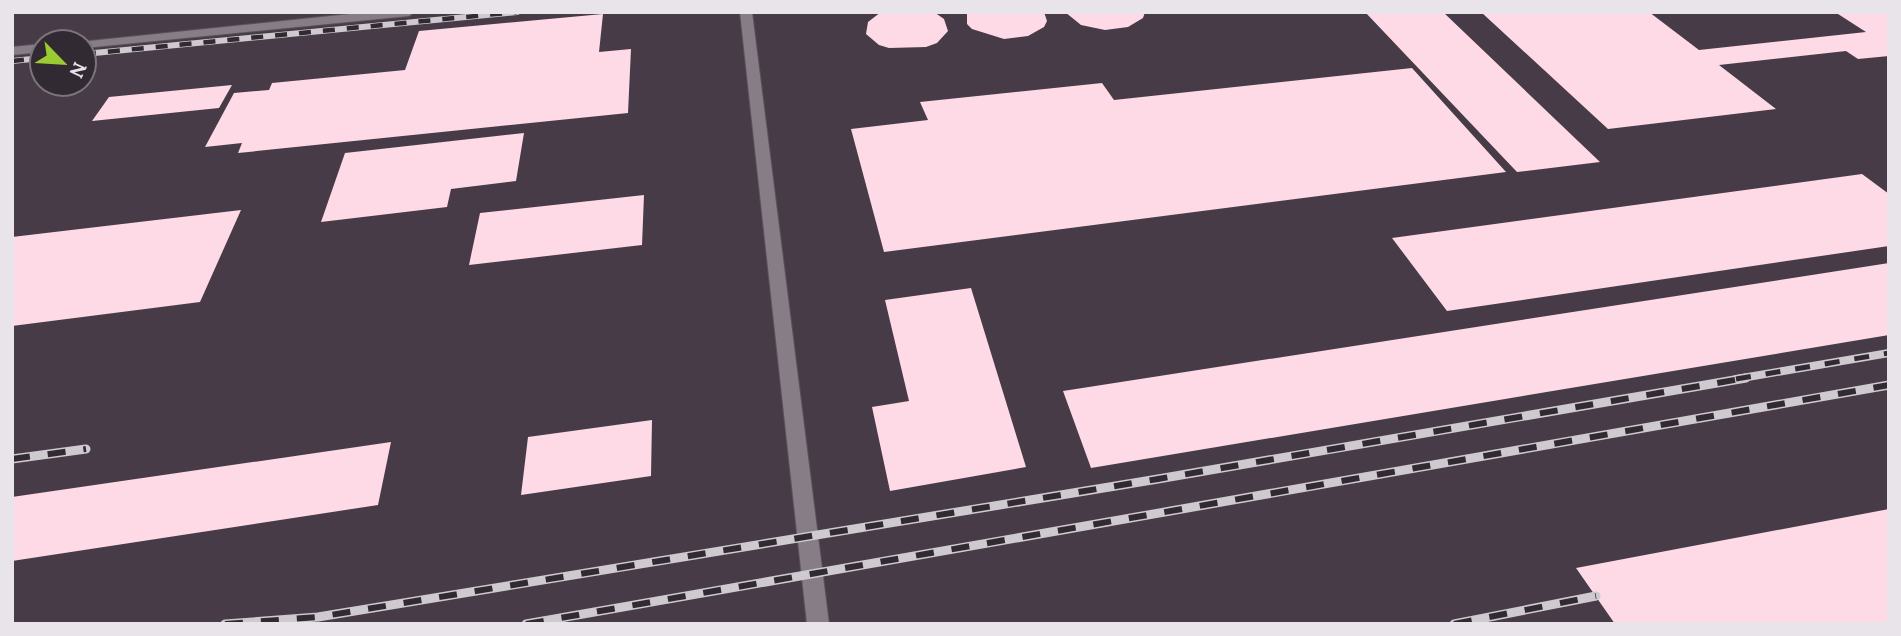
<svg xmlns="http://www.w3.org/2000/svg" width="1901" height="636" font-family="Lora,serif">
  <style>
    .built { fill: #483b48; fill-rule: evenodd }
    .building { fill: #fddae5 }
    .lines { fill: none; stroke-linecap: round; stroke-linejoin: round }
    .street-casing { stroke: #5a535a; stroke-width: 2 }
    .street { fill: #867d87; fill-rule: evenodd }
    .rail-far2-casing { stroke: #cfcacf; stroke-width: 6 }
    .rail-far1-casing { stroke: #cfcacf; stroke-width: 8 }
    .rail-casing { stroke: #cfcacf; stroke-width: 9 }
    .rail-far2 { stroke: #322a32; stroke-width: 4.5; stroke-dasharray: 12; stroke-linecap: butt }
    .rail-far1 { stroke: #322a32; stroke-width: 5; stroke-dasharray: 15; stroke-linecap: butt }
    .rail { stroke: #322a32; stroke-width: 6; stroke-dasharray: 18; stroke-linecap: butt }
  </style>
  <rect width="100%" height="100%" fill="#3c343c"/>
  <path class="built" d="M 12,12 L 1889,12 L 1889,624 L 12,624 ZM 42,42 L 84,42 L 84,84 L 42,84 Z"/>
  <path class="building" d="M 881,12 L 934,12 L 944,19 L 948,31 L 937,43 L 926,47 L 889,48 L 879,45 L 866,34 L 868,22 Z
    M 967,12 L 1044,12 L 1047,21 L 1044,27 L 1028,36 L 1004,39 L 972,29 L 967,24 Z
    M 1065,12 L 1145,12 L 1143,18 L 1128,27 L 1105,30 L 1081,25 Z
    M 1365,12 L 1443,12 L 1600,162 L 1517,172 Z
    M 1481,12 L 1649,12 L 1699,50 L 1866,32 L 1838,14 L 1889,12 L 1889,56 L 1858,59 L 1846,51 L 1719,65 L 1776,109 L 1608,129 Z
    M 603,14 L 599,52 L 631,49 L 628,113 L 238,153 L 242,143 L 205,147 L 234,93 L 269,90 L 272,83 L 405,70 L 419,31 Z
    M 1412,68 L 1506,172 L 884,252 L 851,129 L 928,120 L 920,102 L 1102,83 L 1114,100 Z
    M 232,85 L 219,108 L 92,121 L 109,97 Z
    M 524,133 L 516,181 L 451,189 L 447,207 L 321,222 L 345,153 Z
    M 1862,174 L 1889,194 L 1889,246 L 1447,311 L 1392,238 Z
    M 644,195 L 642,245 L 469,265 L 480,213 Z
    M 241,210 L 200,302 L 12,326 L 12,237 Z
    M 1889,263 L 1889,335 L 1091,468 L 1063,391 Z
    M 971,288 L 1026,467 L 890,491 L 872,407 L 909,401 L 885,300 Z
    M 652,420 L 651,476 L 521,495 L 528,437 Z
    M 391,442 L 378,505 L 12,561 L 12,497 Z
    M 1889,509 L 1889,624 L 1615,624 L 1576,568 Z"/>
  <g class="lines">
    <g class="street-casing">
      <path id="street" d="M 369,12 L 415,12 L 409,16 L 84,48 L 84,42 L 79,42 Z
        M 740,12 L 752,12 L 829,624 L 807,624 Z
        M 42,44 L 42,52 L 12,55 L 12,47 Z"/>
    </g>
    <use href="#street" class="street"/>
    <g class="rail-far2-casing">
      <path id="rail-far2" d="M 84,54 L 517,12
        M 12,61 L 42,58"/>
    </g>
    <g class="rail-far1-casing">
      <path id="rail-far1" d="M 1736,379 L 1889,353"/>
    </g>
    <g class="rail-casing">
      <path id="rail" d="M 12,459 L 86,449
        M 225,624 L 318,617 L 1158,479 L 1746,378
        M 526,624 L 1889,385
        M 1454,624 L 1596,596"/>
    </g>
    <use href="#rail-far2" class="rail-far2"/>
    <use href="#rail-far1" class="rail-far1"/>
    <use href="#rail" class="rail"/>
  </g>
  <rect width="1901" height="636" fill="none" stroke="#e9e4e9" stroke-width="28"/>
  <g transform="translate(63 63) rotate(115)"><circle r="33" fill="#322a32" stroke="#7b747b" stroke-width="2"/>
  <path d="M0-5L12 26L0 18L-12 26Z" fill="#9bcb33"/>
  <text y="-10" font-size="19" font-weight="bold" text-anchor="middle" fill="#e9e4e9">N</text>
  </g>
</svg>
